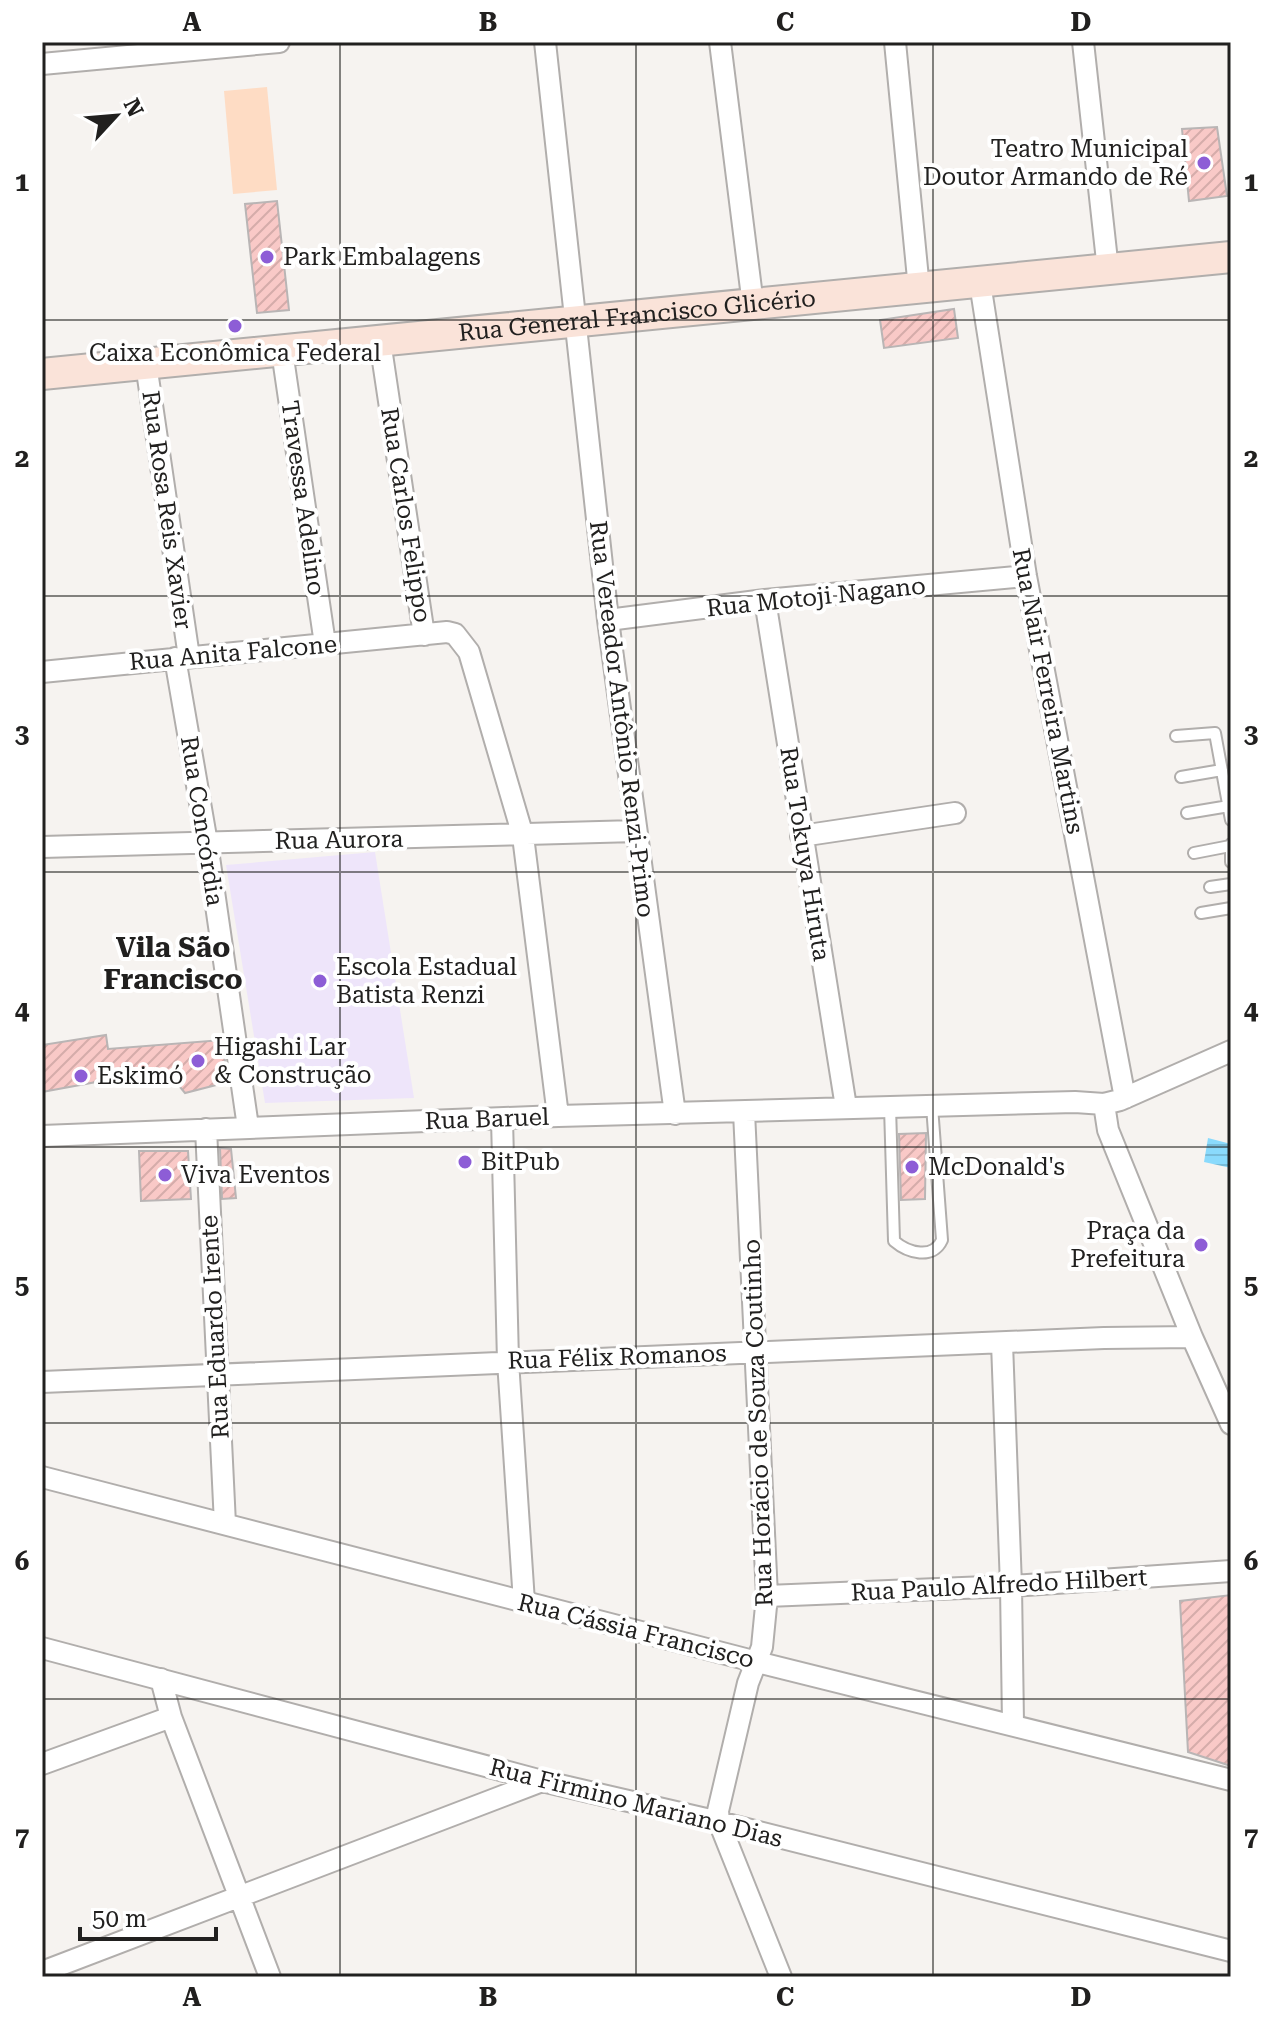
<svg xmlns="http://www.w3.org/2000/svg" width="1273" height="2019" font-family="'Roboto Serif',serif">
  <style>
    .education { fill: #eee5fa }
    .green { fill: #fedcc4 }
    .water { fill: url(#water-rules) }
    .building { fill: url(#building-hatch); stroke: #b9b5b5; stroke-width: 2 }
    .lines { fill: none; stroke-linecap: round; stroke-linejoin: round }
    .service-casing { stroke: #b1aeac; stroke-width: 14 }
    .minor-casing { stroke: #b1aeac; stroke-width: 24 }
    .secondary-casing { stroke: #b1aeac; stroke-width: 34 }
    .service { stroke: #fff; stroke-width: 10 }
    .minor { stroke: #fff; stroke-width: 20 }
    .secondary { stroke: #fae3d9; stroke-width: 30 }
    .grid { fill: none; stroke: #21201f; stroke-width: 2; stroke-opacity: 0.55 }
    .poi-dot { fill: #8d5dd6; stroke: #fff; stroke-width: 3 }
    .labels { text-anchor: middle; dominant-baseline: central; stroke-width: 8; stroke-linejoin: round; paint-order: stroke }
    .poi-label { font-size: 24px; fill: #21201f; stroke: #fff; text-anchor: start }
    .street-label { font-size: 24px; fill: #21201f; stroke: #fff }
    .quarter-label { font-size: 28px; font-weight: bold; fill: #21201f; stroke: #fff }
    .neatline { fill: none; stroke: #21201f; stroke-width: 3 }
    .grid-label { font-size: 26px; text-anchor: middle; font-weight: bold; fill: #21201f }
  </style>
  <defs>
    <pattern id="water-rules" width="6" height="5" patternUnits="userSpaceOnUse" patternTransform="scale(2)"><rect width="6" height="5" fill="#8adafc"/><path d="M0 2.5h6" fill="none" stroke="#77bbd8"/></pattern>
    <pattern id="building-hatch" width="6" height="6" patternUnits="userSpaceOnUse" patternTransform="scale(2)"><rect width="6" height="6" fill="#f9c9c7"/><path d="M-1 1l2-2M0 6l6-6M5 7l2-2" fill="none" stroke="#d5acaa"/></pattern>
  </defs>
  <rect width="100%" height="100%" fill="#f6f3f0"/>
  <path class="education" d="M 375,852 L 414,1098 L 265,1103 L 226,865 Z"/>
  <path class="green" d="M 267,87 L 277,190 L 233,194 L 224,91 Z"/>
  <path class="water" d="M 1208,1138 L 1231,1144 L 1231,1168 L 1204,1162 Z"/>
  <path class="building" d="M 1217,127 L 1227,196 L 1189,201 L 1182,129 Z
    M 277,201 L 289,310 L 257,313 L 245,204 Z
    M 954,309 L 958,338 L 884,348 L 880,320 Z
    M 106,1035 L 108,1049 L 222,1040 L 228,1082 L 185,1093 L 171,1076 L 130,1083 L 129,1076 L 42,1092 L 42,1045 Z
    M 926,1133 L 925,1199 L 901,1200 L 899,1134 Z
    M 220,1148 L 231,1149 L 236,1198 L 222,1199 Z
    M 139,1151 L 188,1151 L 191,1199 L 141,1201 Z
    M 1231,1595 L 1231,1766 L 1188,1752 L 1180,1601 Z"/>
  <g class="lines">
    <g class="service-casing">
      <path id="service" d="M 1176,736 L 1215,733 L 1231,820
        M 1181,777 L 1222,770
        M 1187,813 L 1229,806
        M 1231,844 L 1231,862
        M 1194,853 L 1230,846
        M 1210,887 L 1231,884
        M 1201,913 L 1231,908
        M 890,1107 L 894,1241 C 908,1253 933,1260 942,1240 L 932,1106"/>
    </g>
    <g class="minor-casing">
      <path id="minor" d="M 545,42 L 608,620 L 675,1114
        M 720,42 L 753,305
        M 895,42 L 919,289
        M 1083,42 L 1108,270
        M 42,64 L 279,42
        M 980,283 L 1026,576 L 1125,1098
        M 380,341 L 424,635
        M 282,351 L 325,644
        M 146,364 L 189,657
        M 765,600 L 846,1107
        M 608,620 L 765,600 L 1026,576
        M 175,658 L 207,843 L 248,1127
        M 42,672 L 447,632 L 455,634 L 469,652 L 523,836 L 558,1116
        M 801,836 L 955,813
        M 42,847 L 636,831
        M 1104,1104 L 1108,1130 L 1192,1337 L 1231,1424
        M 744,1112 L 767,1596 L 762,1647 L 748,1683 L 718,1811 L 719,1822 L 781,1977
        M 502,1119 L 508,1361 L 524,1602
        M 206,1129 L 225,1524
        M 42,1136 L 558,1116 L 1075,1102 L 1104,1104 L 1120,1100 L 1231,1051
        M 1002,1343 L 1011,1586 L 1013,1723
        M 42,1382 L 1104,1338 L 1192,1337
        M 42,1477 L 757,1662 L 1231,1780
        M 767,1596 L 1011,1586 L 1231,1571
        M 42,1648 L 542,1781 L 719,1822 L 1231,1951
        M 161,1679 L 171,1717 L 270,1977
        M 42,1764 L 171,1717
        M 42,1972 L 542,1781"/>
    </g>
    <g class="secondary-casing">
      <g id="secondary">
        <path id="s1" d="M 42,374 L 1231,257"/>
      </g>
    </g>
    <use href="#service" class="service"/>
    <use href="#minor" class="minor"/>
    <use href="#secondary" class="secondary"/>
  </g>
  <path class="grid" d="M 340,42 L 340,1977M 636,42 L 636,1977M 933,42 L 933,1977M 42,320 L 1231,320M 42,596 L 1231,596M 42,872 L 1231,872M 42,1147 L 1231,1147M 42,1423 L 1231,1423M 42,1699 L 1231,1699"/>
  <g class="poi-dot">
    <circle cx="1204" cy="163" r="8"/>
    <circle cx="267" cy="257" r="8"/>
    <circle cx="235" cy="326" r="8"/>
    <circle cx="320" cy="981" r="8"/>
    <circle cx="198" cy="1061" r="8"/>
    <circle cx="81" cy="1076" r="8"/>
    <circle cx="465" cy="1162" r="8"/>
    <circle cx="912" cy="1167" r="8"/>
    <circle cx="165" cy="1175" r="8"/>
    <circle cx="1201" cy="1245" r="8"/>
  </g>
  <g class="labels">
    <g class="poi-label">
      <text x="1188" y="149" text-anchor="end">Teatro Municipal<tspan x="1188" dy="28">Doutor Armando de Ré</tspan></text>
      <text x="283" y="257">Park Embalagens</text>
      <text x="235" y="353" text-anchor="middle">Caixa Econômica Federal</text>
      <text x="336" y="967">Escola Estadual<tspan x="336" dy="28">Batista Renzi</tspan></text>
      <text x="214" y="1047">Higashi Lar<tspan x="214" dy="28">&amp; Construção</tspan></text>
      <text x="97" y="1076">Eskimó</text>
      <text x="481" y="1162">BitPub</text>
      <text x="928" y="1167">McDonald's</text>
      <text x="181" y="1175">Viva Eventos</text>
      <text x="1185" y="1231" text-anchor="end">Praça da<tspan x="1185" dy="28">Prefeitura</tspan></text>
    </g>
    <g class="street-label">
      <text stroke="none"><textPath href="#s1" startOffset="598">Rua General Francisco Glicério</textPath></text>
      <text transform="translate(303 498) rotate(82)">Travessa Adelino</text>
      <text transform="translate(167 510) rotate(82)">Rua Rosa Reis Xavier</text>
      <text transform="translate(406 515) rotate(81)">Rua Carlos Felippo</text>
      <text transform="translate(816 597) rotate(-6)">Rua Motoji Nagano</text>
      <text transform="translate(233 653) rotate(-5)">Rua Anita Falcone</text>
      <text transform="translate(1048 691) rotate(79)">Rua Nair Ferreira Martins</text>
      <text transform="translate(622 719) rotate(83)">Rua Vereador Antônio Renzi Primo</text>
      <text transform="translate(202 821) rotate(81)">Rua Concórdia</text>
      <text transform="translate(339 840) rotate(-1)">Rua Aurora</text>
      <text transform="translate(805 854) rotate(81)">Rua Tokuya Hiruta</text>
      <text transform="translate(487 1119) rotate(-2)">Rua Baruel</text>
      <text transform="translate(215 1327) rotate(-93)">Rua Eduardo Irente</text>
      <text transform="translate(617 1357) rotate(-2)">Rua Félix Romanos</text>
      <text transform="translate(758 1423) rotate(-92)">Rua Horácio de Souza Coutinho</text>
      <text transform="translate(999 1585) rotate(-3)">Rua Paulo Alfredo Hilbert</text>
      <text transform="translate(636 1631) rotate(14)">Rua Cássia Francisco</text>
      <text transform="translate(636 1803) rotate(14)">Rua Firmino Mariano Dias</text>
    </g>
    <g class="quarter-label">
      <text x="173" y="947">Vila São<tspan x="173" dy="32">Francisco</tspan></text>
    </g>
  </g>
  <rect width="1273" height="2019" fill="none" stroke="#ffffff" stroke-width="88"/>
  <g transform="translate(116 116) rotate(64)" stroke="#ffffff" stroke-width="6" paint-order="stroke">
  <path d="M0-6L14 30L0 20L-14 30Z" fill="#21201f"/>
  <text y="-12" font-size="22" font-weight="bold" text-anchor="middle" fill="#21201f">N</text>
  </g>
  <path d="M80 1927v12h136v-12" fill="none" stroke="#21201f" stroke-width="4"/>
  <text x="92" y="1927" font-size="24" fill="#21201f" stroke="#ffffff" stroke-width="6" paint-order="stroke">50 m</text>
  <rect x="44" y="44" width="1185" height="1931" class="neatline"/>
  <g class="grid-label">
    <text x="192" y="31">A</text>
    <text x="488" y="31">B</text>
    <text x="785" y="31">C</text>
    <text x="1081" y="31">D</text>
    <text x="22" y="191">1</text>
    <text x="1251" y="191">1</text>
    <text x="22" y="467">2</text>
    <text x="1251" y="467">2</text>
    <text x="22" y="743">3</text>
    <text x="1251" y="743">3</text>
    <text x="22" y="1019">4</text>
    <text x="1251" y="1019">4</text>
    <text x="22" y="1294">5</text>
    <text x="1251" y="1294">5</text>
    <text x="22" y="1570">6</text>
    <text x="1251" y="1570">6</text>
    <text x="22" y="1846">7</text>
    <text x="1251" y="1846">7</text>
    <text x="192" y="2006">A</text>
    <text x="488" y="2006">B</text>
    <text x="785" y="2006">C</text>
    <text x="1081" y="2006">D</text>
  </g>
</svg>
